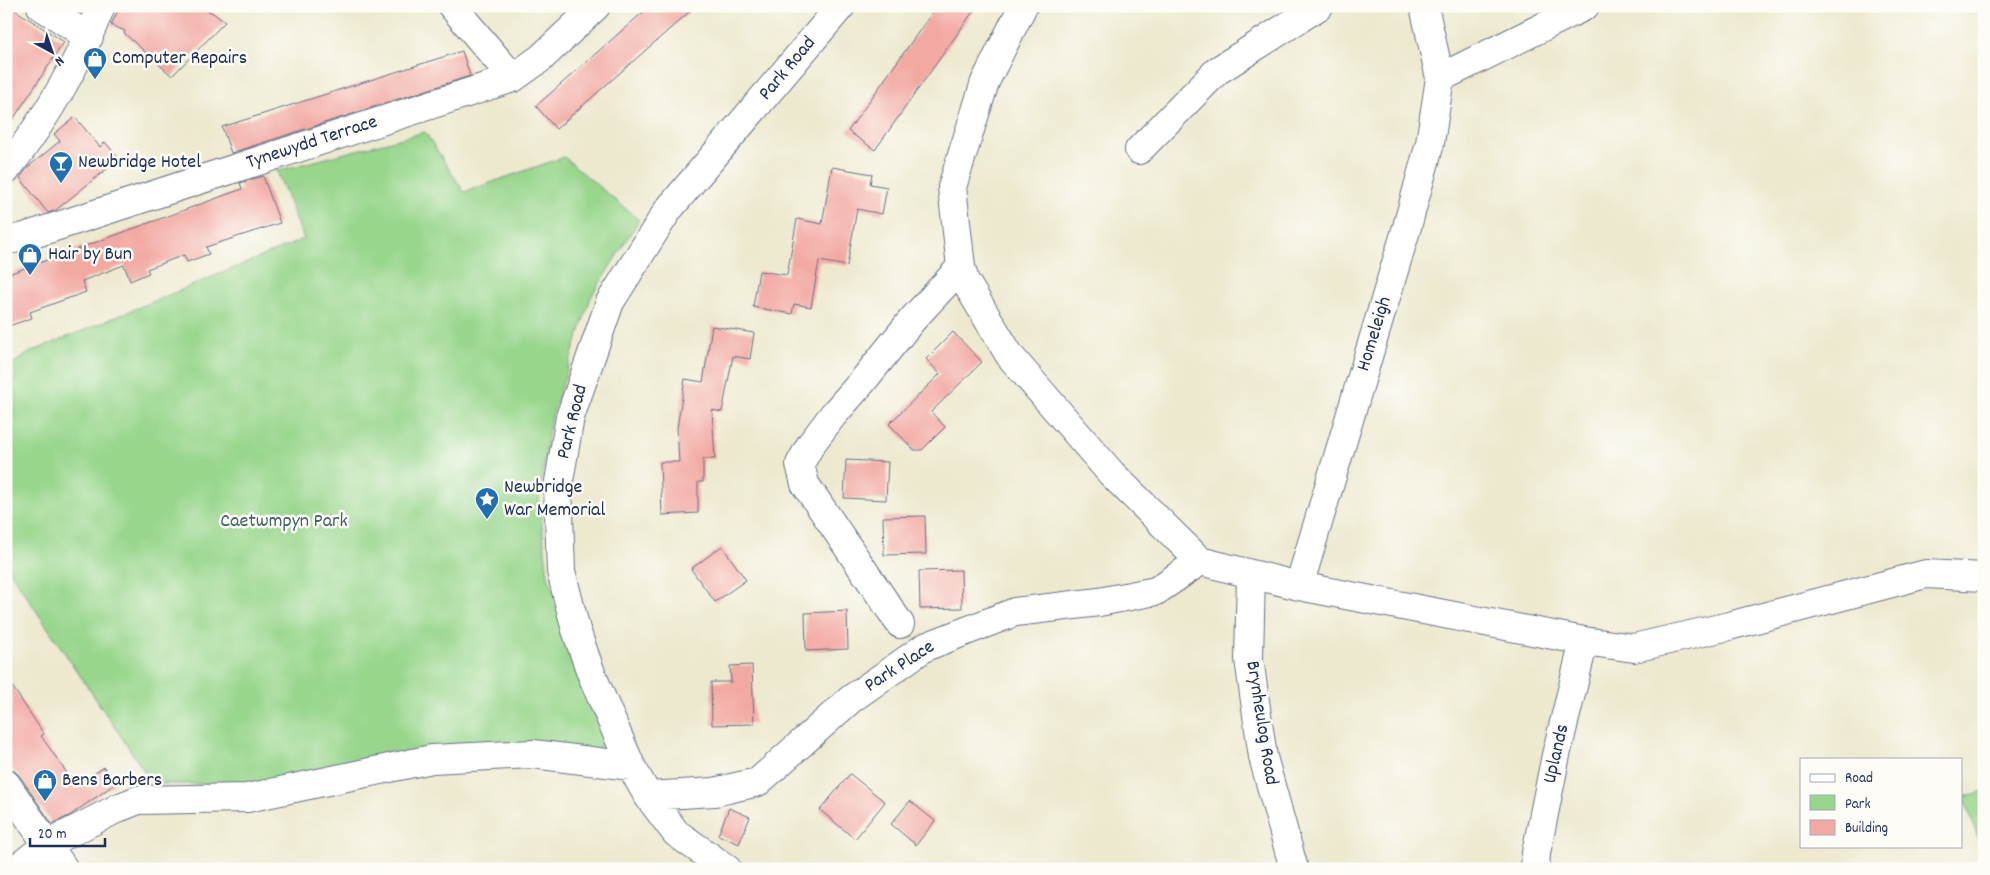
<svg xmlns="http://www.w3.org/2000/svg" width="1990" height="875" font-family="Dekko,sans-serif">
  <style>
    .green { fill: #98d68c; stroke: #5a8275 }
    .building { fill: #f2a9a2 }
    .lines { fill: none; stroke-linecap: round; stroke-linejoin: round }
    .street-casing { stroke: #647086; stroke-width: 30 }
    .secondary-casing { stroke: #647086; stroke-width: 30 }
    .street { stroke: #fff; stroke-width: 28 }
    .secondary { stroke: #fff; stroke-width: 28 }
    .labels { text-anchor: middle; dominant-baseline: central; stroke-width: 5; stroke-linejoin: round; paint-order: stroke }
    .poi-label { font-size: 20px; fill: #1b2f5e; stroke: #fdfcf7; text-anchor: start }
    .street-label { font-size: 20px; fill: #1b2f5e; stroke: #fdfcf7 }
    .park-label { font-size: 20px; fill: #40616c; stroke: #fdfcf7 }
  </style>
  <rect width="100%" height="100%" fill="#fdfcf7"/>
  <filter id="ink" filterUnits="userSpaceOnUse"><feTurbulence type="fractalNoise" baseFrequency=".02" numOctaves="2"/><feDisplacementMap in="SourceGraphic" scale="10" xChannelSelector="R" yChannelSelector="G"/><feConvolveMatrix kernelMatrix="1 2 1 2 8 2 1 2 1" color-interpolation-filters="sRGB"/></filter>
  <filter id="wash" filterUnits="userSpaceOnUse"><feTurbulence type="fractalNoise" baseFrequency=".0096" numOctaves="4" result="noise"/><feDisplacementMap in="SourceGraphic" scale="20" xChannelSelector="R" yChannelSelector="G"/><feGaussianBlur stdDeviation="1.12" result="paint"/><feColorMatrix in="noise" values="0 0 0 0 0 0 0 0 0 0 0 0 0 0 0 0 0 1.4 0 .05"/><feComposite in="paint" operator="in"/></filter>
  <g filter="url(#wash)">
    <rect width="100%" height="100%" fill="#ede9cf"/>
    <path class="green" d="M 425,132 L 464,192 L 564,157 L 639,220 L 591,297 L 550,422 L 539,500 L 548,576 L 605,729 L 598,753 L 255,784 L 153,784 L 6,566 L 6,368 L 31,352 L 304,239 L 277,171 Z
      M 1984,791 L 1984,855 L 1964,797 Z"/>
    <g id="blocks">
      <path class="building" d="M 6,6 L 9,6 L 64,42 L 6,130 Z
        M 120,6 L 197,6 L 213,13 L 225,22 L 172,76 L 124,33 L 125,31 L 111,25 Z
        M 650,6 L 696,6 L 556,129 L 536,106 Z
        M 937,6 L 977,6 L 875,150 L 848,131 Z
        M 462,51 L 470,76 L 231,153 L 222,127 Z
        M 75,117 L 100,147 L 105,142 L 119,159 L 56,210 L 48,213 L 20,178 L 28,167 L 60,141 L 54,134 Z
        M 832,167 L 872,174 L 870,184 L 887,187 L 882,214 L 857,209 L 847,266 L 819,261 L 811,307 L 794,304 L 792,314 L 753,307 L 759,271 L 787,275 L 797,219 L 822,224 Z
        M 263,176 L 280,223 L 206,247 L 209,254 L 187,262 L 184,255 L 147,269 L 149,273 L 130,281 L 124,265 L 82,281 L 86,292 L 30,312 L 32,318 L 6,327 L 6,275 L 242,189 L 240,183 Z
        M 712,326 L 754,333 L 750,359 L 733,356 L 722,412 L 712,410 L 715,459 L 703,459 L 703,482 L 698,482 L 698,513 L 662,515 L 660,462 L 679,462 L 677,428 L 685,379 L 703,382 Z
        M 953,332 L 982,362 L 931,412 L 945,427 L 922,450 L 914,450 L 889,424 L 940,374 L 926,359 Z
        M 846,460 L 888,462 L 886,500 L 844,498 Z
        M 925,516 L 926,554 L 884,555 L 883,517 Z
        M 722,546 L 746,580 L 715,602 L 691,569 Z
        M 961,570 L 962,608 L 920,609 L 919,571 Z
        M 847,611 L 848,649 L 806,651 L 805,613 Z
        M 752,665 L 754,724 L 712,725 L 711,682 L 731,682 L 730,666 Z
        M 6,677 L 44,734 L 41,736 L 76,786 L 104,767 L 115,784 L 69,816 L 52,824 L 19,775 L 13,770 L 6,769 Z
        M 850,774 L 885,802 L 855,839 L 820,810 Z
        M 910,801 L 935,821 L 916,845 L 891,824 Z
        M 729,808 L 750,817 L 739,844 L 718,835 Z"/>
    </g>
  </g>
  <g filter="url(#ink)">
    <use href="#blocks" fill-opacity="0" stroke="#647086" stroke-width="1"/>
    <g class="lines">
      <g class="street-casing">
        <path id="street" d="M 41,6 L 89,37
          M 452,6 L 513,78
          M 1023,6 L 985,82 L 952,187 L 961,267 L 965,281 L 1010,356 L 1111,473 L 1200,561 L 1299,586 L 1584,641 L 1634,648 L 1729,626 L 1926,574 L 1984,577
          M 1440,78 L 1585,6
          M 1139,150 L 1217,71 L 1319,6
          M 6,240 L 21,238 L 513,78 L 541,58 L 596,6
          M 1251,574 L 1249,659 L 1263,757 L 1294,869
          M 1299,586 L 1407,227 L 1430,143 L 1440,78 L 1424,6
          M 900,624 L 805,484 L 800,464 L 811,444 L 833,415 L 862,382 L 912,320 L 961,267
          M 6,784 L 64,869
          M 648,796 L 714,792 L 758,782 L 851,699 L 925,647 L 1015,612 L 1099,602 L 1156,591 L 1200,561
          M 16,869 L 48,844 L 118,808 L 138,800 L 247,798 L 432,759 L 533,754 L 631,766
          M 727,869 L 676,833 L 648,796 L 631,766 L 591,673 L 576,630 L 561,571 L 558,487 L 570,417 L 610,302 L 668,210 L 841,6
          M 1535,869 L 1536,853 L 1556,755 L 1584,641"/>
      </g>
      <g class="secondary-casing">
        <path id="secondary" d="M 6,170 C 46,119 77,67 101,6"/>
      </g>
      <use href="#street" class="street"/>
      <use href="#secondary" class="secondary"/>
    </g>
  </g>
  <defs>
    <g id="shop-pin" transform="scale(1.25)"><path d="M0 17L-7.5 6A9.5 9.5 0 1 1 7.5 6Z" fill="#1f6fb2" stroke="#fdfcf7"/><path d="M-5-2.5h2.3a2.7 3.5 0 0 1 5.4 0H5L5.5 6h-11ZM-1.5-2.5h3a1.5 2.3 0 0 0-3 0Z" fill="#fff"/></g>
    <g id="bar-pin" transform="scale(1.25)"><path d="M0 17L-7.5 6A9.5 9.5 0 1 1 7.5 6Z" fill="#1f6fb2" stroke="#fdfcf7"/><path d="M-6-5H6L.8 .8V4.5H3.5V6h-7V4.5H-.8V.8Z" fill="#fff"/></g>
    <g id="sight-pin" transform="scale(1.25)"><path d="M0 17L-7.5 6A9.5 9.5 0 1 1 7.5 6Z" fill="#1f6fb2" stroke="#fdfcf7"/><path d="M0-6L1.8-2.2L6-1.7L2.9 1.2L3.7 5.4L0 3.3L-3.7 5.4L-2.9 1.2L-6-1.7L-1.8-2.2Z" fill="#fff"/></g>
  </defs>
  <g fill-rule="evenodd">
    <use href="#shop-pin" x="95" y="59"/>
    <use href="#bar-pin" x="61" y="163"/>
    <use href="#shop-pin" x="30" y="255"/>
    <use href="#sight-pin" x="487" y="499"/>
    <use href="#shop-pin" x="45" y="781"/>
  </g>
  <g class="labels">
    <g class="poi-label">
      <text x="112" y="59">Computer Repairs</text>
      <text x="78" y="163">Newbridge Hotel</text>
      <text x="48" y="255">Hair by Bun</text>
      <text x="504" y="488">Newbridge<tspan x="504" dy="23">War Memorial</tspan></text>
      <text x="62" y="781">Bens Barbers</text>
    </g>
    <g class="street-label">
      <text transform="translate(788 69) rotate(-50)">Park Road</text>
      <text transform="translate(312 143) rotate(-18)">Tynewydd Terrace</text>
      <text transform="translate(1375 334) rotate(-73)">Homeleigh</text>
      <text transform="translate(573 422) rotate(-76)">Park Road</text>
      <text transform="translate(900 667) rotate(-33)">Park Place</text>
      <text transform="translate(1261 723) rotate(81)">Brynheulog Road</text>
      <text transform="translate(1557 754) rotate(-77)">Uplands</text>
    </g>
    <g class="park-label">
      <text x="284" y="522">Caetwmpyn Park</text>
    </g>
  </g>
  <rect width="1990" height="875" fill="none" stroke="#fdfcf7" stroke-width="25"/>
  <rect x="1800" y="758" width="162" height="90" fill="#fdfcf7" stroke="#a3aaba"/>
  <rect x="1810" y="774" width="25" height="8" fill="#ffffff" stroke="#a3aaba"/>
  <text x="1845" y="782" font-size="15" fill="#1b2f5e">Road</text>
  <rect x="1810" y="795" width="25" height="15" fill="#98d68c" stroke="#a3aaba"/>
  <text x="1845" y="808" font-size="15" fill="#1b2f5e">Park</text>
  <rect x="1810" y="820" width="25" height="15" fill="#f2a9a2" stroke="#a3aaba"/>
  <text x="1845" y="832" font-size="15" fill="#1b2f5e">Building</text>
  <g transform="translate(52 52) rotate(140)" stroke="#fdfcf7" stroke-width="4" paint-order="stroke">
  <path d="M0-4L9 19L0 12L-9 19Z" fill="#1b2f5e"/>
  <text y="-8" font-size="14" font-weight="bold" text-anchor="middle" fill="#1b2f5e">N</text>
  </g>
  <path d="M30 838v8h75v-8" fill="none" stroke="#1b2f5e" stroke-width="2.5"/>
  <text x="38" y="838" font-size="15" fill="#1b2f5e" stroke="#fdfcf7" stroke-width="4" paint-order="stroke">20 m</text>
</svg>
